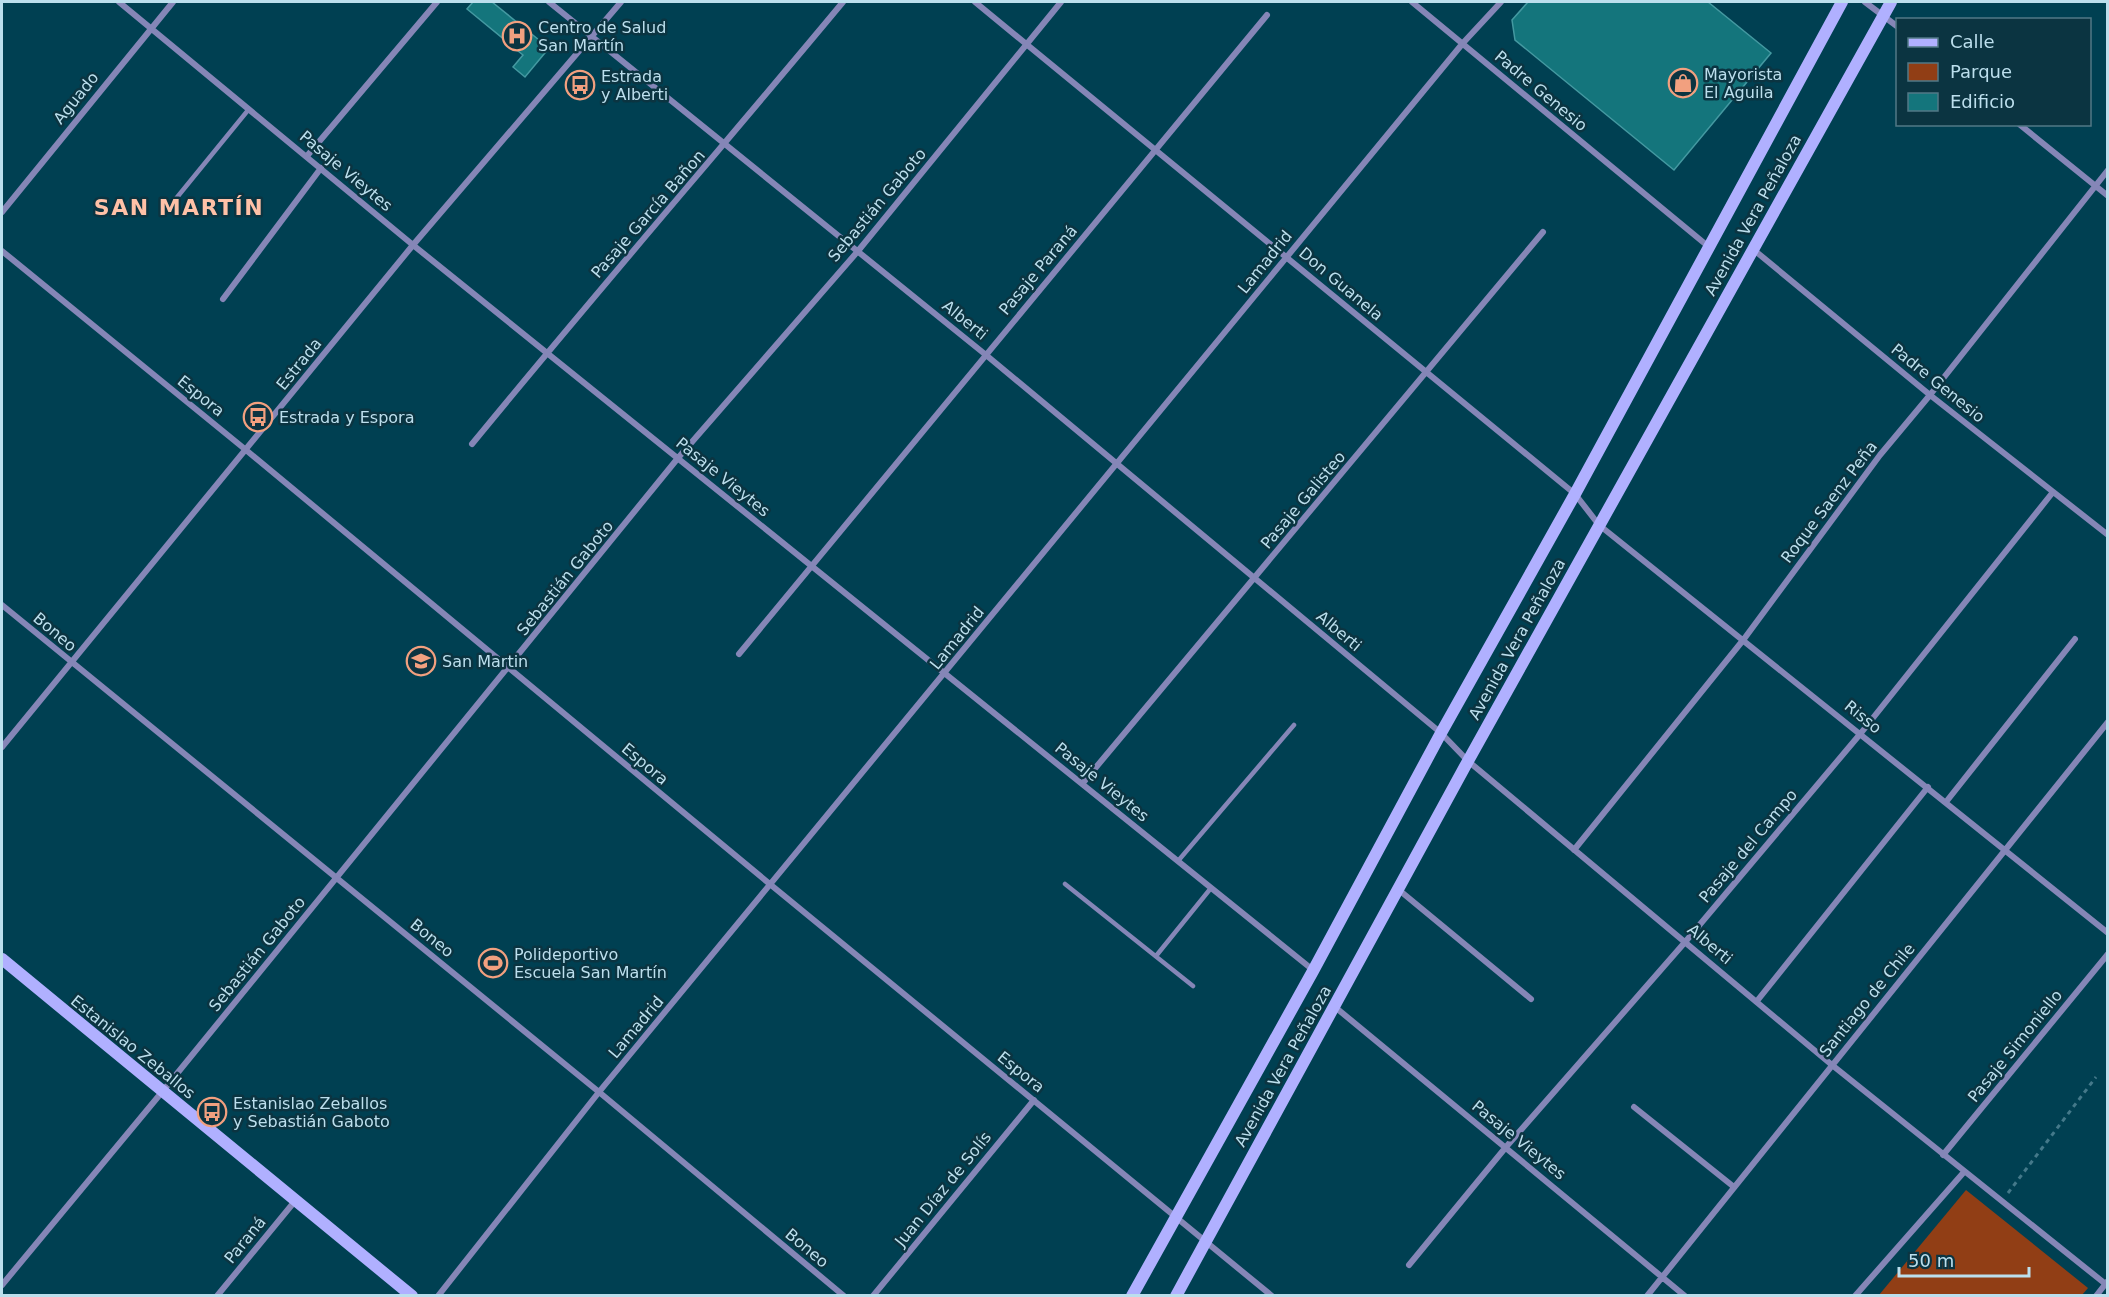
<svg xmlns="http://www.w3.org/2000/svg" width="2109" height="1297" font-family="'DejaVu Sans',sans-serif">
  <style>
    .green { fill: #913e15 }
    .building { fill: #14757c; stroke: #4499a1; stroke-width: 1.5 }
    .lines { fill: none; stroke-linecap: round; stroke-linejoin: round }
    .path { stroke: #44798a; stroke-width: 3; stroke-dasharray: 4.5 4.5; stroke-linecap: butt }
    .lane { stroke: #8586b7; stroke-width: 4.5 }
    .street { stroke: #8586b7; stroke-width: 6 }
    .secondary { stroke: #b0b0ff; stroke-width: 12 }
    .labels { text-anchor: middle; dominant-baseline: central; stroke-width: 5; stroke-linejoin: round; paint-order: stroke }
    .poi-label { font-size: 16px; fill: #bcdfed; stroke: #0b3441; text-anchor: start }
    .street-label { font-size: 16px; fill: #bcdfed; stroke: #0b3441 }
    .district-label { font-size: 22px; font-weight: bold; letter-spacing: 1.5px; fill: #ffc1a7; stroke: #0b3441 }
  </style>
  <rect width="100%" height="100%" fill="#004052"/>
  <path class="green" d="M 1966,1190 L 2088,1288 L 2082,1295 L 1879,1295 Z"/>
  <path class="building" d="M 473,2 L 492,2 L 549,48 L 525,77 L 513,67 L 523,55 L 467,9 Z
    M 1528,2 L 1708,2 L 1771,53 L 1674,170 L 1515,40 L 1512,20 Z"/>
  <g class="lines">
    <path class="path" d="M 2008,1193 L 2096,1077"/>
    <path class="lane" d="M 174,201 L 249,109
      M 1178,861 L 1294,725
      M 1065,884 L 1193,986
      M 1156,956 L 1211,888"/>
    <path class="street" d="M 119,2 L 413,245 L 1313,970
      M 549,2 L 986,355 L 1441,733 L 1468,761 L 1832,1065 L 2108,1286
      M 975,2 L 1575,494 L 1599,525 L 2108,933
      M 1412,2 L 1709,247
      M 1865,2 L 1898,27
      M 2019,124 L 2108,196
      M 307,156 L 437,2
      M 2,212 L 173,2
      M 1754,250 L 1930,395 L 2108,535
      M 2,251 L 246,450 L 771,885 L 1272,1296
      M 223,299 L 321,168
      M 472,444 C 594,295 720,150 843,2
      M 2,605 L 599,1092 L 844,1296
      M 739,654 L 1267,15
      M 2,747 L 413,245 L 621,2
      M 1082,784 L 1543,232
      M 1946,802 L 2075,639
      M 1574,850 L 1744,639 L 1880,455 L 1930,395 L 2108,170
      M 1399,890 L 1531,999
      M 1757,1001 L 1928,787
      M 1335,1007 L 1685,1296
      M 1634,1107 L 1734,1187
      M 1943,1155 L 2108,954
      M 1409,1265 L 1506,1147 L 1686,941 L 1861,733 L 2053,492
      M 2,1285 L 162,1092 L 678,458 L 858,251 L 1061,2
      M 217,1296 L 295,1201
      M 438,1296 L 599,1092 L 1463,43 L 1501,2
      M 873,1296 L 1034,1100
      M 1647,1296 L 2108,722
      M 1855,1296 L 1964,1172
      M 2096,1296 L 2107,1282"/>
    <path class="secondary" d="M 2,959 L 412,1296
      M 1132,1296 L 1313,971 L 1441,733 L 1575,494 L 1842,2
      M 1176,1296 L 1468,761 L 1891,2"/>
  </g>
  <defs>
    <g id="hospital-ring" transform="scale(1.5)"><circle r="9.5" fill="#0b3441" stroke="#f2a07f" stroke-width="1.5"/><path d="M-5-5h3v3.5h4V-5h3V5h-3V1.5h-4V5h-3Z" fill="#f2a07f"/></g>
    <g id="shop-ring" transform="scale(1.5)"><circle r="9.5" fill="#0b3441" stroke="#f2a07f" stroke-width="1.5"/><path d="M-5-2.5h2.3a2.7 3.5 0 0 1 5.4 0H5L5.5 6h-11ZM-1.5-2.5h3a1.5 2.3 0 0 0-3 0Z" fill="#f2a07f"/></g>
    <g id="bus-ring" transform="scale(1.5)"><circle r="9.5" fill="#0b3441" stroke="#f2a07f" stroke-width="1.5"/><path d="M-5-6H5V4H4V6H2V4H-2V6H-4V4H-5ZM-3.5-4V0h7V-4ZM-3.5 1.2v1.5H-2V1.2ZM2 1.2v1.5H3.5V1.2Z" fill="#f2a07f"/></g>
    <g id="school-ring" transform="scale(1.5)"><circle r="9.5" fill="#0b3441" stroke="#f2a07f" stroke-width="1.5"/><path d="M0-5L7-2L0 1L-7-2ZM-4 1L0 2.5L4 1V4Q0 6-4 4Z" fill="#f2a07f"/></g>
    <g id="stadium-ring" transform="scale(1.5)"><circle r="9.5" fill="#0b3441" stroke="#f2a07f" stroke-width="1.5"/><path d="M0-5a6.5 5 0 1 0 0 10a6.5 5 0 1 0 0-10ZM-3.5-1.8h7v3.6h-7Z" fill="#f2a07f"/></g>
  </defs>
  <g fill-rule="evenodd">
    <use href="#hospital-ring" x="517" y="36"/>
    <use href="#shop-ring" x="1683" y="83"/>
    <use href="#bus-ring" x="580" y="85"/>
    <use href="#bus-ring" x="258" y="417"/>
    <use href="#school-ring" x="421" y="661"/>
    <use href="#stadium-ring" x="493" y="963"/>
    <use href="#bus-ring" x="212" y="1112"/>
  </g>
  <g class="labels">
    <g class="poi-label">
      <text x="538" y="27">Centro de Salud<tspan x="538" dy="18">San Martín</tspan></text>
      <text x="1704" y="74">Mayorista<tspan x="1704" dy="18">El Aguila</tspan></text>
      <text x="601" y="76">Estrada<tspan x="601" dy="18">y Alberti</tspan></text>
      <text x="279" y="417">Estrada y Espora</text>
      <text x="442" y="661">San Martin</text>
      <text x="514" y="954">Polideportivo<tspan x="514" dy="18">Escuela San Martín</tspan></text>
      <text x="233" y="1103">Estanislao Zeballos<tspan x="233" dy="18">y Sebastián Gaboto</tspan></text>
    </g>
    <g class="street-label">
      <text transform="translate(1541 91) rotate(40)">Padre Genesio</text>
      <text transform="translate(76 98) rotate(-51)">Aguado</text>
      <text transform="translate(346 171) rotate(40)">Pasaje Vieytes</text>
      <text transform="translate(877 205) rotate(-50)">Sebastián Gaboto</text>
      <text transform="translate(648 214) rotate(-49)">Pasaje García Bañon</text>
      <text transform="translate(1753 215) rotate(-61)">Avenida Vera Peñaloza</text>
      <text transform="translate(1265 262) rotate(-51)">Lamadrid</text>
      <text transform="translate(1038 270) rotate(-50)">Pasaje Paraná</text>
      <text transform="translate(1341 284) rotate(40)">Don Guanela</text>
      <text transform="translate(965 320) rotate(39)">Alberti</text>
      <text transform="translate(299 364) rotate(-51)">Estrada</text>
      <text transform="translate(1938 383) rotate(39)">Padre Genesio</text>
      <text transform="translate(201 396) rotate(39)">Espora</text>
      <text transform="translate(723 477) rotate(39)">Pasaje Vieytes</text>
      <text transform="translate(1303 500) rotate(-50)">Pasaje Galisteo</text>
      <text transform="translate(1829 502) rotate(-53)">Roque Saenz Peña</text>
      <text transform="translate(565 578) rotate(-51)">Sebastián Gaboto</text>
      <text transform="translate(1339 631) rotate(40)">Alberti</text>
      <text transform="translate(55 632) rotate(40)">Boneo</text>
      <text transform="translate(957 638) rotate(-51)">Lamadrid</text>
      <text transform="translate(1517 639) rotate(-61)">Avenida Vera Peñaloza</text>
      <text transform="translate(1863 717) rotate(39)">Risso</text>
      <text transform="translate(645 764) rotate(40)">Espora</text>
      <text transform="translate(1102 782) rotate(39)">Pasaje Vieytes</text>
      <text transform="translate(1748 846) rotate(-50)">Pasaje del Campo</text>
      <text transform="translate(432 938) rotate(39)">Boneo</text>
      <text transform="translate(1710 944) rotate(40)">Alberti</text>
      <text transform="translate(257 954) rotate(-51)">Sebastián Gaboto</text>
      <text transform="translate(1867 1000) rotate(-51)">Santiago de Chile</text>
      <text transform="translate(636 1027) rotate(-50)">Lamadrid</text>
      <text transform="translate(2015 1046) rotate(-51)">Pasaje Simoniello</text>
      <text transform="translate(133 1047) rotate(39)">Estanislao Zeballos</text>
      <text transform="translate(1283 1066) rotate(-61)">Avenida Vera Peñaloza</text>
      <text transform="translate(1021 1072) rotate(39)">Espora</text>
      <text transform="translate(1519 1140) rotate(39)">Pasaje Vieytes</text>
      <text transform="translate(943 1189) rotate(-51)">Juan Díaz de Solís</text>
      <text transform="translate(245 1240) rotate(-51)">Paraná</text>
      <text transform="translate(807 1248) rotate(40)">Boneo</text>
    </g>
    <g class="district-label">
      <text x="179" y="207">SAN MARTÍN</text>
    </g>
  </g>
  <rect width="2109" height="1297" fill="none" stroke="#bcdfed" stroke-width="6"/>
  <rect x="1896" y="18" width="195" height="108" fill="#0b3441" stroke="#527886" stroke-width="1.5"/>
  <rect x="1908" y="38" width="30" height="9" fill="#b0b0ff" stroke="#527886" stroke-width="1.5"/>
  <text x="1950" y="48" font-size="18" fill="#bcdfed">Calle</text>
  <rect x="1908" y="63" width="30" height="18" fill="#913e15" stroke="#527886" stroke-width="1.5"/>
  <text x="1950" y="78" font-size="18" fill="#bcdfed">Parque</text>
  <rect x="1908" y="93" width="30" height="18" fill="#14757c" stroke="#527886" stroke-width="1.5"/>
  <text x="1950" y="108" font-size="18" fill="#bcdfed">Edificio</text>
  <path d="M1899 1267v9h130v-9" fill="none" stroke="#bcdfed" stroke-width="3"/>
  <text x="1908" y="1267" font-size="18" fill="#bcdfed" stroke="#0b3441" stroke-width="4.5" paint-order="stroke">50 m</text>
</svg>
